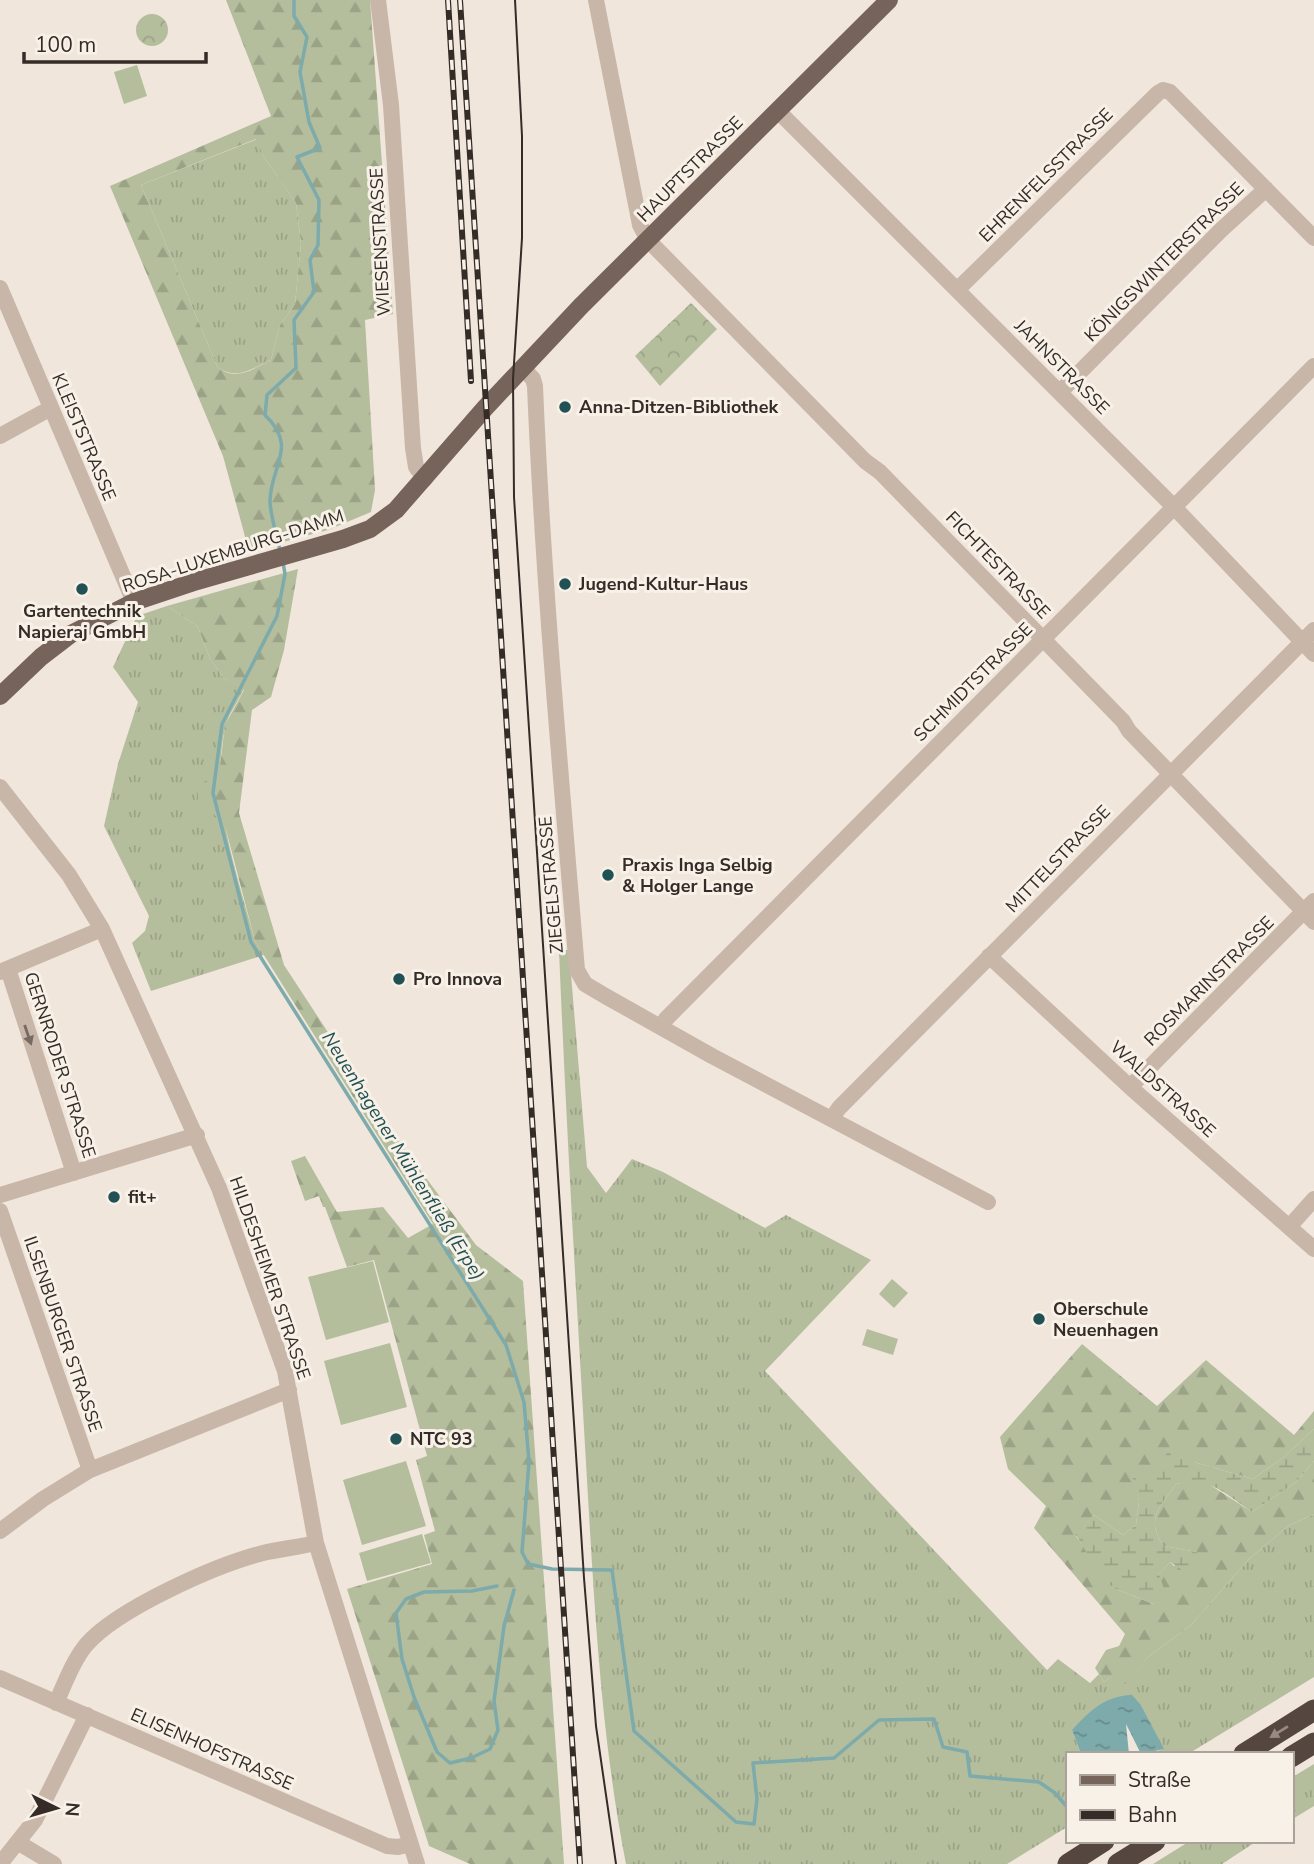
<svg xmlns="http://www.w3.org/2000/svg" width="1314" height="1864" font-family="'Nunito Sans',sans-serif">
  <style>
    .grass { fill: url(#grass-tufts) }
    .forest { fill: url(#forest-firs); fill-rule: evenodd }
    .wetland { fill: url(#wetland-marsh) }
    .park { fill: url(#park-crowns) }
    .garden { fill: #b4be9d }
    .water { fill: url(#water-ripples) }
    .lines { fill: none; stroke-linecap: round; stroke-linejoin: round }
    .stream { stroke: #7daaab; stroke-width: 3.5 }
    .minor { stroke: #c8b6a9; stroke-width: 16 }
    .major { stroke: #76635a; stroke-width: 18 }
    .highway { stroke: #554640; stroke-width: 21 }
    .tram { stroke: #352c28; stroke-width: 2 }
    .rail-casing { stroke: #352c28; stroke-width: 6 }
    .rail { stroke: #f8f1e8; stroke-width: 3.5; stroke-dasharray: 10; stroke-linecap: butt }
    .oneway { fill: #776a62 }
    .oneway2 { fill: #968a83 }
    .poi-dot { fill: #215154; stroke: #f8f1e8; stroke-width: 2.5 }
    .labels { text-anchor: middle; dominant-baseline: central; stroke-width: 6; stroke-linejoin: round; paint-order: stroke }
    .street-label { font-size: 18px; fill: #352c28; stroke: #f8f1e8 }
    .poi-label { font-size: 18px; font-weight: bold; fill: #352c28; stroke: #f8f1e8; text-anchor: start }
    .water-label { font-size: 19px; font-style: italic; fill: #215154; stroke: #f8f1e8 }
  </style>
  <defs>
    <pattern id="grass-tufts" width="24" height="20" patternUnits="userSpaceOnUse" patternTransform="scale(1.75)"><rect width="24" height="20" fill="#b4be9d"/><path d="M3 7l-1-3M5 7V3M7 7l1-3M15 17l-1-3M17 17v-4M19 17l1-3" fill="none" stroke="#9ba387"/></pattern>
    <pattern id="forest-firs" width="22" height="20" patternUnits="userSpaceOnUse" patternTransform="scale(1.75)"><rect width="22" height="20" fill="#b4be9d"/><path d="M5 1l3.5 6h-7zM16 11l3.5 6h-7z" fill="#9ba387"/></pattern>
    <pattern id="wetland-marsh" width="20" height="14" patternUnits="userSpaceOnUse" patternTransform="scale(1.75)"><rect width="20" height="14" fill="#b4be9d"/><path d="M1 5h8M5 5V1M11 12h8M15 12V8" fill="none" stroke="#9ba387"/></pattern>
    <pattern id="park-crowns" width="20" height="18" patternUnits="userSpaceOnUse" patternTransform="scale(1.75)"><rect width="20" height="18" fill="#b4be9d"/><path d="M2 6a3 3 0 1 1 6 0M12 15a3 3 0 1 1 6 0" fill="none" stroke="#9ba387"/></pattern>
    <pattern id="water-ripples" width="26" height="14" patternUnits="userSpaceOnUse" patternTransform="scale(1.75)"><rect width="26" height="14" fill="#7daaab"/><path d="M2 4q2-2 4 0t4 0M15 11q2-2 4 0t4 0" fill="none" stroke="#678b8b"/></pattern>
  </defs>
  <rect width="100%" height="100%" fill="#f0e6dc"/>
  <path class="grass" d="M 257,139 L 264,157 L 296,203 L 301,243 L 295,304 L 280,325 L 271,360 C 251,369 239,380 218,368 L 141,185 Z
    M 167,606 L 198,627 L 210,659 L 224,678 L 244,689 C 238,701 228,715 225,728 C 209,800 237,872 255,941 L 264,955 L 151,991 L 132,943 L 145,931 L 149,916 L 104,826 L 118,764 L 138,702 L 113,667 L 137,616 Z
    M 559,950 L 569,950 L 587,1167 L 606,1193 L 632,1159 L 663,1172 L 765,1228 L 786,1215 L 871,1260 L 765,1371 L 1047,1670 L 1058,1659 L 1090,1683 L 1099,1674 L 1104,1682 L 1111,1677 L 1129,1683 L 1148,1657 L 1191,1625 L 1249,1559 L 1288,1526 L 1314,1514 L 1314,1677 L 1188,1754 L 1149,1754 L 1163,1749 L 1141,1705 L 1072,1730 L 1081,1754 L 1067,1754 L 1067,1827 L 1007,1864 L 626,1864 C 600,1732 594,1597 586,1463 C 576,1292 566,1121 559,950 Z
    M 1314,1764 L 1314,1806 L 1291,1820 L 1291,1778 Z
    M 1190,1841 L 1257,1841 L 1222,1864 L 1153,1864 Z"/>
  <path class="forest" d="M 226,0 L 370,0 L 393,314 L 365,320 L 375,490 L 371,512 L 328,530 L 249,551 L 223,456 L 110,186 L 271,116 ZM 256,139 L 264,157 L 296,203 L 301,243 L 295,304 L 280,325 L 271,360 C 252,369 238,381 218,368 L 141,185 Z
    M 298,569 L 284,650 L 271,697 L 252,710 L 239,813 L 284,965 L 403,1147 L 476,1245 L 523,1281 L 564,1864 L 470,1864 L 429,1846 L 347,1589 L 432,1564 L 424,1535 L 435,1531 L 416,1460 L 427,1456 L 374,1260 L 347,1267 L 325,1207 L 323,1207 L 319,1196 L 305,1201 L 291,1161 L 305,1156 L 337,1212 L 383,1207 L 408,1238 L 433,1224 L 255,941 L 224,822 L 198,803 L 198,785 L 219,774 L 225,725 L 244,690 L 224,678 L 210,659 L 198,627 L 167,606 Z
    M 1082,1344 L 1157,1406 L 1206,1360 L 1294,1435 L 1314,1411 L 1314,1429 L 1284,1457 L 1253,1479 L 1194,1462 L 1134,1478 L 1139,1501 L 1136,1525 L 1123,1535 L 1094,1515 L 1076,1536 L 1113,1588 L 1154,1604 L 1159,1574 L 1170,1562 L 1174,1566 L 1197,1552 L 1164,1546 C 1144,1519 1161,1506 1176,1484 L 1196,1480 L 1207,1483 L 1252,1512 L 1295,1483 L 1314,1461 L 1314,1514 L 1288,1526 L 1249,1559 L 1191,1625 L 1148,1657 L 1130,1683 L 1120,1684 L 1111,1677 L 1104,1682 L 1095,1668 L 1106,1650 L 1119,1646 L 1125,1634 L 1034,1528 L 1046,1506 L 1008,1469 L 1000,1437 Z"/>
  <path class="wetland" d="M 1314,1429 L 1314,1461 L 1295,1483 L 1252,1512 C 1223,1493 1212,1477 1176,1484 C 1161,1506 1144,1519 1164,1546 L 1197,1552 L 1197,1564 L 1185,1572 L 1170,1562 L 1159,1574 L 1164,1589 L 1154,1604 L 1113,1588 L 1096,1568 L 1076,1535 L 1094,1515 L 1123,1535 L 1136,1525 L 1139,1501 L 1133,1478 L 1155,1471 L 1173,1444 L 1194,1462 L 1253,1479 L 1284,1457 Z"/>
  <path class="park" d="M136 30a16 16 0 1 1 32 0a16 16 0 1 1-32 0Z
    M 691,303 L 717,329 L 660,386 L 635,356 Z"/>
  <path class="garden" d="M 137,65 L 147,96 L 124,104 L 114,72 Z
    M 373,1261 L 389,1322 L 326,1340 L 308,1277 Z
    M 892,1279 L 908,1293 L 894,1308 L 879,1294 Z
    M 867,1329 L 898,1339 L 893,1355 L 862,1345 Z
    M 390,1343 L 407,1407 L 341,1425 L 324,1361 Z
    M 406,1461 L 426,1526 L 362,1545 L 343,1480 Z
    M 422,1534 L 431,1563 L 367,1581 L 359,1553 Z"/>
  <path class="water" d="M 1132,1695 L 1141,1705 L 1164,1749 L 1141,1754 L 1126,1724 L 1129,1754 L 1081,1754 L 1072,1730 C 1090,1711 1104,1696 1132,1695 Z"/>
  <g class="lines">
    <path class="stream" d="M 280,551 C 277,536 271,518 270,502 C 270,465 299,448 265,415 L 267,395 L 296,368 L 294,320 L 314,292 L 310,260 L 318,245 L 319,200 L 297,157 L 320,148 L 309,122 L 300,72 L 307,37 L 294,16 L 294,0
      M 283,562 L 285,574 L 277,616 L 222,724 L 213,793 L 251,942 L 506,1345 L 524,1402 L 529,1462 L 522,1552 L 528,1564 L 552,1569 L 612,1570 L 634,1731 L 736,1822 L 754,1824 L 757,1799 L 753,1763 L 834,1758 L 879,1720 L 934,1719 L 943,1747 L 967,1752 L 970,1776 L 1039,1782 L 1055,1793 L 1067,1807
      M 497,1586 L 472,1591 L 424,1592 L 406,1599 L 396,1613 L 402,1659 L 414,1697 L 437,1752 L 450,1763 L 471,1758 L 490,1749 L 498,1730 L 494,1701 L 504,1626 L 514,1590"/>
    <path class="minor" d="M 378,0 L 391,105 L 413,448 L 416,467 L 425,479
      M 596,0 L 640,225 L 648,240 L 865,461 L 880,472 L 1123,721 L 1129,731 L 1314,922
      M 778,111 L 1173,506 L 1314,654
      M 0,288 L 134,602
      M 958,289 L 1158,93 L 1163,90 L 1170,92 L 1314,238
      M 523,368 L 533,379 L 535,386 C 543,581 561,776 577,970 L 585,984 L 607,997 L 712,1056 L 988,1202
      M 1060,392 L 1221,230 L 1266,189
      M 0,436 L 51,408
      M 0,787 L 69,875 L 102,929 L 219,1188 L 285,1371 L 316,1543 L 417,1864
      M 989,956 L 1130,1087 L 1314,1249
      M 8,969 L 74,1173
      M 0,972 L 102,929
      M 661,1027 L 666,1019 L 1314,366
      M 1130,1087 L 1314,901
      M 832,1118 L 839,1108 L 1314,630
      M 0,1195 L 197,1135
      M 0,1211 L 90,1470
      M 1289,1227 L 1314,1199
      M 0,1531 L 43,1499 L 90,1470 L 289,1390
      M 0,1678 L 387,1846 L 398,1847 L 410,1844
      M 56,1703 C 65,1683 73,1661 86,1645 C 117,1609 216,1565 263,1553 C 280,1549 299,1547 316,1543
      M 19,1843 L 54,1864
      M 0,1864 L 35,1820 L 87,1715"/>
    <path class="major" d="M 0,696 L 41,657 L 71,634 L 134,602 L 197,581 L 343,539 L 370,529 L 396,510 L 485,408 L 581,306 L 889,0"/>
    <path class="highway" d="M 1244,1754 L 1314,1710
      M 1291,1757 L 1314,1743
      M 1068,1864 L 1104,1841
      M 1118,1864 L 1155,1841"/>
    <path class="tram" d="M 515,0 L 522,136 L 522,238 L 513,379 L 514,497 L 584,1578 L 596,1726 L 616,1864"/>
    <g class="rail-casing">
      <path id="rail" d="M 448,0 L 471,381
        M 460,0 L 580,1864"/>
    </g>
    <use href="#rail" class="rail"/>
  </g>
  <defs><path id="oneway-solid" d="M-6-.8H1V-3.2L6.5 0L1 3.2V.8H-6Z" transform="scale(1.75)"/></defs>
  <use class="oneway" href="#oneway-solid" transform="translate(28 1035) rotate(71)"/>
  <use class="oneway2" href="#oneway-solid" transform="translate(1279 1732) rotate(148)"/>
  <g class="poi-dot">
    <circle cx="565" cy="407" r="7"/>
    <circle cx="565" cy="584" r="7"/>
    <circle cx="82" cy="589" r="7"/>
    <circle cx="608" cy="875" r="7"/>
    <circle cx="399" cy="979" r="7"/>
    <circle cx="114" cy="1197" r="7"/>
    <circle cx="1039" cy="1319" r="7"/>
    <circle cx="396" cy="1439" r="7"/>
  </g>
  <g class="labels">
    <g class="street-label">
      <text transform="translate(690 169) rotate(-45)">HAUPTSTRASSE</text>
      <text transform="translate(1046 175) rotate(-45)">EHRENFELSSTRASSE</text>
      <text transform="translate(380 242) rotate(-93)">WIESENSTRASSE</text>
      <text transform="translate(1164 262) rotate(-45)">KÖNIGSWINTERSTRASSE</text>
      <text transform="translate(1062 367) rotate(45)">JAHNSTRASSE</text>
      <text transform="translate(84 437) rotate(67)">KLEISTSTRASSE</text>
      <text transform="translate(233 551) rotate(-18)">ROSA-LUXEMBURG-DAMM</text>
      <text transform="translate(998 565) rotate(46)">FICHTESTRASSE</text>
      <text transform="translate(973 682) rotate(-45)">SCHMIDTSTRASSE</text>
      <text transform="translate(1058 859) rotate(-46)">MITTELSTRASSE</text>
      <text transform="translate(551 885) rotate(-95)">ZIEGELSTRASSE</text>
      <text transform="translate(1209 981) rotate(-45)">ROSMARINSTRASSE</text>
      <text transform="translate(60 1065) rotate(72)">GERNRODER STRASSE</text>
      <text transform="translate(1163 1089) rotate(42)">WALDSTRASSE</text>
      <text transform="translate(270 1278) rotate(71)">HILDESHEIMER STRASSE</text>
      <text transform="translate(63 1334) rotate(71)">ILSENBURGER STRASSE</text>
      <text transform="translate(212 1749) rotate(24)">ELISENHOFSTRASSE</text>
    </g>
    <g class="poi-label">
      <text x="579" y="407">Anna-Ditzen-Bibliothek</text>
      <text x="579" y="584">Jugend-Kultur-Haus</text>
      <text x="82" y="611" text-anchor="middle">Gartentechnik<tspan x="82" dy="21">Napieraj GmbH</tspan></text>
      <text x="622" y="865">Praxis Inga Selbig<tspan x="622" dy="21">&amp; Holger Lange</tspan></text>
      <text x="413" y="979">Pro Innova</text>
      <text x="128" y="1197">fit+</text>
      <text x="1053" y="1309">Oberschule<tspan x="1053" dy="21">Neuenhagen</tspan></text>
      <text x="410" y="1439">NTC 93</text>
    </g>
    <g class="water-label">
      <text transform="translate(403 1156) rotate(58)">Neuenhagener Mühlenfließ (Erpe)</text>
    </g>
  </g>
  <rect x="1066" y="1752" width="228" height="91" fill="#f8f1e8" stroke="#aaa29b" stroke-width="2"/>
  <rect x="1080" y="1775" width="35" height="10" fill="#76635a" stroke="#aaa29b" stroke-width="2"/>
  <text x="1128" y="1787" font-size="21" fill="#352c28">Straße</text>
  <rect x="1080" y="1810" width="35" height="10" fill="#352c28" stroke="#aaa29b" stroke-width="2"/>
  <text x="1128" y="1822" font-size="21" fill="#352c28">Bahn</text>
  <g transform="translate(56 1808) rotate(95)" stroke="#f8f1e8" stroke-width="5" paint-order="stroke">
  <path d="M0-5L12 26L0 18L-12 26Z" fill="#352c28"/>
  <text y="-10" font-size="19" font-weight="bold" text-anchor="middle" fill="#352c28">N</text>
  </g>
  <path d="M24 52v10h182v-10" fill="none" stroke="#352c28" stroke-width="3.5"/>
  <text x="35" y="52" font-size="21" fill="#352c28" stroke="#f8f1e8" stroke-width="5" paint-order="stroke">100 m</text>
</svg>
